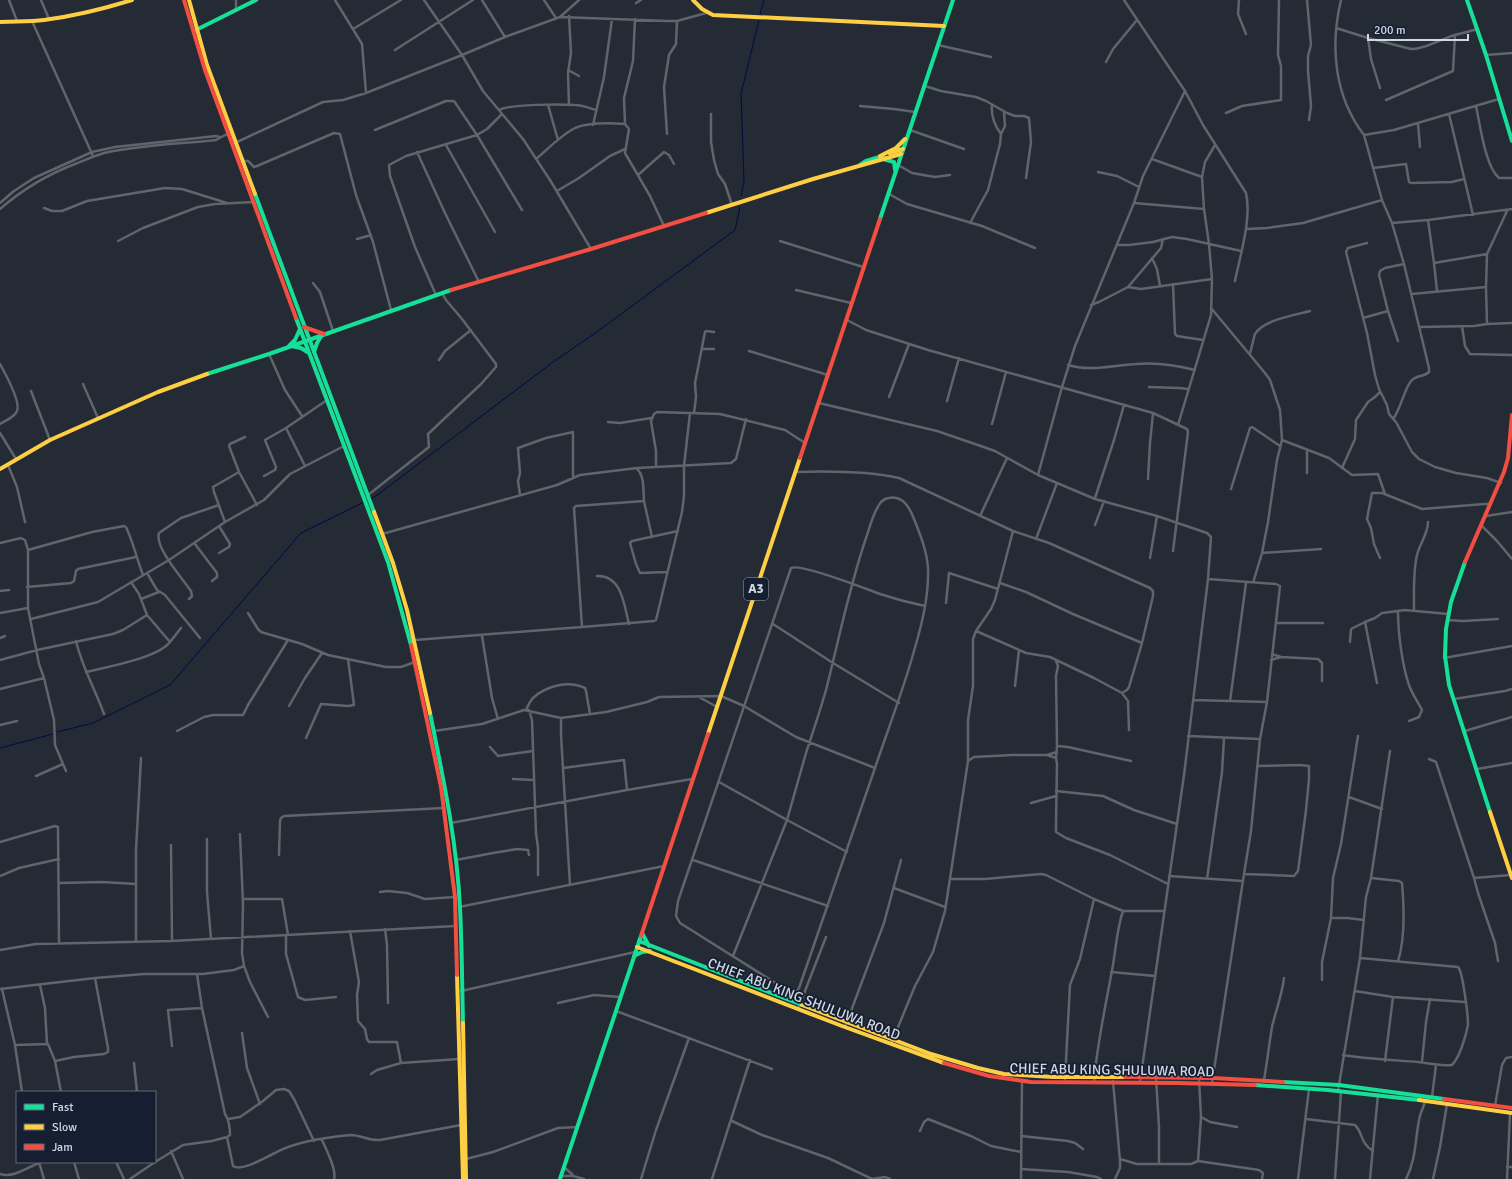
<svg xmlns="http://www.w3.org/2000/svg" width="1512" height="1179" font-family="Signika,sans-serif">
  <style>
    .lines { fill: none; stroke-linecap: round; stroke-linejoin: round }
    .stream { stroke: #030747; stroke-width: 1 }
    .street { stroke: #60646b; stroke-width: 2.5 }
    .fast { stroke: #16e098; stroke-width: 4 }
    .slow { stroke: #ffcf43; stroke-width: 4 }
    .jam { stroke: #f24e42; stroke-width: 4 }
    .labels { text-anchor: middle; dominant-baseline: central; stroke-width: 3.5; stroke-linejoin: round; paint-order: stroke }
    .shield { fill: #161f31; stroke: #99a0ae; stroke-width: 1 }
    .shield-label { font-size: 13px; font-weight: bold; fill: #d1d8e4 }
    .street-label { font-size: 14px; fill: #d1d8e4; stroke: #161f31 }
  </style>
  <rect width="100%" height="100%" fill="#252b35"/>
  <g class="lines">
    <path class="stream" d="M760,14l4,-14
      M741,196l3,-14 -3,-88 18,-74
      M370,499l6,-3 177,-134 41,-28 141,-104 5,-23
      M57,732l36,-9 77,-38 131,-152 63,-31
      M0,748l53,-14"/>
    <path class="street" d="M9,0l8,21
      M41,0l8,19
      M236,0v11
      M335,0l27,44 4,49
      M424,0l38,55 21,36 40,48 27,41 41,69
      M482,0l23,37
      M544,0l12,18
      M1124,0l61,91 18,34 43,68c6,25 -6,63 -11,88
      M1239,0l-1,14 8,20
      M1307,0l4,45 -3,11v15l3,35 -2,14
      M1341,0c-11,46 -7,96 23,135l30,-5 105,-31
      M636,3l5,-3
      M569,16l2,37 -3,20 1,32
      M560,17l19,-17
      M635,19l-2,42 -9,37 1,26 4,5 -4,24 25,43 14,30
      M32,21l61,135
      M1336,28l32,10 3,21 9,29
      M353,29l48,-29
      M1368,38l43,11c13,0 21,-6 33,-10 10,-5 22,-6 33,-10
      M938,45l53,12
      M395,50l78,-50
      M1486,55l26,-2
      M1106,62l7,-13 24,-29
      M568,70l11,6
      M925,86l16,5 35,6 10,4 21,12 8,3h9l5,2 2,24 -5,36
      M1386,100l67,-29 2,-36
      M548,105l10,35
      M992,105c-1,10 3,21 9,29
      M860,106l34,3 21,3
      M1476,106c4,18 9,60 23,72h13
      M499,110c11,-6 62,-6 76,-5 7,0 14,3 21,5
      M1226,113l16,-7 39,-6v-34l-3,-11 1,-55
      M711,114v28l3,18 4,14 7,10 7,21
      M1449,114l24,101
      M1418,123l2,24
      M593,125l11,-48 8,-58
      M375,130l71,-29h8l23,34 45,75
      M910,130l54,19
      M667,134l-3,-47 5,-32 7,-11 1,-23
      M1364,135l18,65 10,23 12,41 25,104v4c-5,5 -12,3 -17,8 -7,6 -11,29 -19,39
      M237,142l86,-40 20,-2 23,-7 96,-38 43,-18 55,-20 108,4h9l29,-8
      M446,145l49,87
      M417,152l28,61 34,69
      M536,159c12,-10 25,-24 39,-31 14,-6 35,-5 50,-4
      M1152,159l50,18
      M244,161h4l6,6 3,-1 77,-33 6,1 16,61 17,47 18,68
      M898,165l14,8 23,4 15,-2
      M1373,168l33,-4 3,18 2,1 41,-1 12,-3
      M1098,172l19,4 22,11
      M638,175l26,-23 5,3 5,9
      M557,191l22,-13 31,-22 15,-7
      M889,194l18,10 75,22 53,22
      M0,203l14,-12 20,-13 58,-26 23,-5 101,-11 4,1
      M1134,203l70,6
      M44,208l8,3h10l25,-10 78,-13 17,1 45,14
      M0,209c23,-20 46,-34 75,-45 10,-4 19,-8 29,-11 36,-8 75,-9 112,-13l13,-7
      M1428,220l6,43 53,-9
      M970,223l18,-33 12,-46 1,-10 4,-8 -1,-14
      M1392,223l36,-3 84,-11
      M1246,229l21,-1 36,-5 79,-23
      M357,239l14,-4
      M118,241l25,-13 55,-21 17,-3 39,-2
      M780,241l83,26
      M1367,243l-19,5 -2,4 21,81 8,42 4,14 8,16 2,9 7,8 16,30 7,7 16,8 21,6 31,5 14,5
      M1117,245h12l24,-3 19,-5 15,2 54,12
      M1152,258l5,11 3,17
      M1434,263l3,28
      M313,283l7,9 13,39
      M1173,284l2,50 2,2 26,4
      M1128,287l13,2 71,-10
      M796,290l55,13
      M1412,294l74,-7
      M436,295l-21,-48 -25,-71 -1,-11 17,-9 71,-21 10,-6 15,-15
      M1091,305l8,-3 29,-15 33,-39 2,-9
      M1211,308l54,65 5,7 10,30 2,30 -5,20 -9,62 -6,31 -9,30
      M1388,311l10,30
      M1363,318l25,-7 -9,-36 1,-4 5,-3 19,-4
      M847,320l19,10 62,20 225,63 34,16 1,3 -15,119
      M1487,324l25,-1
      M1462,326l3,20 5,8 42,1
      M1420,327l54,-1 13,-2 -1,-37 1,-33 20,-43
      M702,349h12
      M749,351l79,24
      M1250,353c2,-6 3,-13 5,-19 8,-14 40,-19 55,-23
      M269,354l16,36 17,26
      M439,360l6,-9 26,-21
      M0,364c5,9 21,38 17,47 -2,6 -12,10 -17,13
      M1068,365c22,7 46,0 68,-1 20,-2 40,1 59,6
      M83,384l15,34
      M1149,387l30,1 9,1
      M31,391l19,49
      M889,397l20,-53
      M947,401l12,-43
      M819,403l118,28 35,12 23,8 43,24 57,24 62,17 50,17 4,4 -3,42 -24,196 -44,307
      M694,413l2,-16 -1,-14 10,-51 1,-1 8,1
      M608,422l12,1 31,-5
      M992,424l14,-52
      M1178,425l33,-110 1,-36 -3,-35 -5,-35 -2,-32 3,-15 10,-17
      M286,428l19,38
      M0,433l16,26
      M1282,440l47,18 23,17 26,-1 7,20
      M1307,450v23
      M8,465l9,22 8,35
      M656,467v-16l-5,-30 3,-7 3,-2 63,2 65,16 20,13
      M1342,468l13,-29 1,-19 12,-18 7,-5 5,-5
      M239,472l-10,-26 1,-2 15,-7
      M796,472c32,-1 72,-1 103,6l114,53 36,12 101,45 3,3v5l-11,47 -69,-29 -47,-22 -26,-9
      M1038,475l24,-88 13,-41 59,-143 9,-27 42,-85
      M264,476l11,-6 1,-3 -11,-27 21,-12 41,-28
      M1148,479l2,-36 3,-30
      M1231,489l19,-61 2,-1 28,19
      M368,495l61,-48 -1,-13 53,-50 15,-17v-3l-3,-4 -31,-41 -16,-19 -4,-7
      M520,495l-2,-14 2,-8 -2,-25 28,-10 27,-6v46
      M1095,498l19,-58 10,-35
      M644,501l8,36
      M980,516l27,-58
      M1486,516l26,-4
      M225,522l-11,-30 -1,-5 26,-15 18,33
      M1095,525l9,-24
      M1482,526l15,15 15,18
      M382,534l175,-49 23,-10 57,-7 94,-5 5,-4 10,-40
      M1036,539l21,-56
      M0,543l21,-5 4,2 3,10v58l11,56 5,14 10,42 1,25 11,26
      M195,544l22,29v4l-5,4
      M28,550l64,-18 32,-6 2,1c7,15 11,32 17,48
      M219,553l10,-6 1,-3 -11,-18
      M1262,553l59,-4
      M1150,558l7,-42
      M1380,558l-6,-14 -3,-16 -4,-9 5,-26h10l40,16 62,-5h7
      M667,572l-27,1 -4,-9 -6,-21 2,-2 46,-10
      M147,573l10,17 8,5 35,43
      M597,576c25,-1 27,29 32,48
      M1208,579l68,5 4,2 -13,116 -7,37 -9,92 -7,43 50,2 4,-5 8,-61 3,-31v-13l-9,-1 -43,1
      M27,587l44,-4 3,-2 2,-10 2,-2 58,-12
      M0,591l9,-1
      M141,599l18,-7
      M189,599l3,-3 -1,-5c-8,-12 -37,-44 -32,-58l22,-15 38,-13
      M946,603l3,-30 49,16
      M1414,610c0,-18 -1,-38 3,-55 3,-12 11,-21 11,-33
      M1398,611c0,21 4,54 11,74 3,9 9,17 13,25l-3,7 -10,4
      M0,613l28,-5
      M248,613l10,16 3,3 41,12 26,11 58,12h15l14,-5
      M31,619l67,-17 71,-42 56,-38 39,-22 26,-26 54,-28
      M1447,620l16,1 35,-2
      M1276,623h47
      M773,624l60,39 66,40
      M582,627l72,-6 2,-1 26,-108 2,-16v-30l6,-53
      M976,631l50,22 24,4 44,21 28,15 6,8 1,29
      M482,636l10,62 6,21
      M0,638l5,-2
      M415,640l167,-13 -8,-119 2,-2 68,-5c-1,-9 1,-25 -7,-32
      M76,641c6,26 19,48 28,73
      M170,642l11,-14
      M1350,642l1,-13 14,-7
      M1272,654l9,3
      M1444,658l68,-12
      M0,660l37,-10 76,-16 10,-4 24,-15
      M1271,660l10,-3 37,2 4,4v18
      M1056,661l2,5 -2,10 1,70
      M86,672c20,-5 72,-14 84,-30l-23,-27 -8,-21 -8,-12
      M1377,683l-12,-61 10,-4 7,-5 23,-3 43,4
      M1015,686l4,-36
      M0,689l44,-11
      M1122,693l5,-3 2,-3 13,-44
      M699,697l18,10
      M1454,699l51,-8 7,-2
      M1193,700l74,2
      M1230,701l16,-118
      M289,706l16,-28 17,-25
      M526,710c2,-4 4,-9 7,-12 13,-12 35,-18 52,-10l1,3 4,23
      M529,710l3,10 4,113 2,15v27
      M561,718l45,-6 41,-10 12,-5 62,-1 23,10 52,31 79,31c13,-39 28,-77 39,-117 8,-27 15,-55 14,-83 -1,-17 -8,-34 -14,-49 -4,-11 -11,-24 -25,-21 -3,0 -6,2 -8,4 -8,10 -11,25 -15,36 -17,50 -27,101 -40,152 -6,21 -13,42 -20,63l-19,67 -68,-38
      M0,725l17,-4
      M177,731l27,-14 9,-2h30l5,-10 40,-65
      M434,731l48,-7 42,-14 37,8v17l9,150
      M1465,731l47,-14
      M1188,736l72,3
      M306,738l15,-34 27,2 6,-1 -6,-46
      M490,747l8,9 35,-5
      M1047,755l10,-3
      M1429,759l7,3 38,116 37,-3
      M968,761l6,-4 38,-2h35l9,3
      M1131,761l-63,-14 -11,-1 -1,12 1,6 -1,59v9l10,6 44,17 58,29
      M563,768l61,-8 3,30
      M875,768l-67,194 -9,26 -3,4 -5,-1 -17,-9 -94,-59 -4,-7 2,-15 113,-333c10,-5 75,21 89,26 15,5 30,9 45,12
      M1477,769l35,-6
      M36,776l27,-12
      M513,779l21,1
      M1056,791l47,5 31,14 43,14
      M1349,797l33,12
      M1031,803l25,-7
      M451,823l176,-33 65,-11
      M207,839v53l4,47
      M0,842l55,-16 3,1 1,116
      M171,845l1,96
      M279,855l1,-34 1,-3 3,-2 160,-8
      M456,860l37,-7 24,-4 11,1 1,5
      M693,860l135,46
      M0,876l19,-8 40,-9
      M1169,876l73,5
      M1371,878l28,3 3,2c2,23 3,57 -4,78
      M1474,878l4,15 17,50 3,18
      M950,879h35l56,-5 5,1 48,24 29,12h41
      M1207,879l15,-107 2,-34
      M59,883l43,-1 34,2
      M894,888l51,19
      M380,892l8,-1 19,2 18,6 30,-2
      M243,899h39l6,36
      M459,907l205,-41
      M1331,918h16l17,2
      M385,929l2,16 1,58
      M350,931l9,51 -2,13 1,26 7,8 2,10 2,3h28l4,21
      M286,935v19l12,43 7,3 31,-3
      M136,941v-91l5,-92
      M0,950l36,-6 136,-3 283,-15
      M733,956l54,-136 60,32
      M244,966l6,16 18,35
      M1111,972l44,4
      M197,974l5,34 23,106c4,6 5,13 5,21l-3,2 6,29c9,6 33,-9 42,-13 19,-11 54,-16 76,-18 10,0 18,6 29,5l81,-15
      M1322,980v-18l9,-44 2,-40 8,-34 17,-108
      M40,985l5,23 2,36
      M0,989l95,-11 49,-4h59l31,-4 10,-4 -2,-13 1,-49 -3,-70
      M2,989l13,56 7,47
      M461,991l174,-39
      M1355,991l38,6 72,5
      M558,1003l36,-8 26,2
      M798,1009l28,-72
      M616,1011l156,58
      M845,1027l39,-104 17,-63
      M242,1033l5,35 13,36
      M891,1044l24,-58 18,-34 12,-41 23,-150v-41l5,-34v-47l3,-8 15,-22 4,-9 18,-69
      M15,1045l33,-1 7,17 19,-4 30,-3 4,-2v-4l-13,-70
      M172,1046l-4,-36 34,-2
      M1343,1055c25,4 50,5 75,7 11,1 22,4 34,3 8,-8 14,-30 16,-40 0,-9 -5,-53 -10,-58l-98,-9
      M55,1061l6,31
      M1385,1061l8,-64
      M1422,1062l4,-40 4,-23
      M134,1063l3,29
      M371,1074l6,-4 24,-7 58,-4
      M1156,1078l3,49v37
      M1065,1079l5,-94 10,-26 14,-60
      M1264,1080c3,-17 5,-35 8,-53 4,-17 10,-32 12,-49
      M1113,1081l7,80v7l-5,11
      M1094,1082c3,-39 12,-78 19,-117 3,-18 4,-37 10,-54
      M1212,1083l32,-209
      M1338,1091l22,-133 6,-61 5,-19 19,-127
      M1432,1097l4,-32
      M1495,1106l7,-41 4,-7 6,-1
      M1201,1117l9,5 27,5
      M228,1119l12,-2 23,-16 13,-11 8,-1 5,2 5,8 20,42
      M1306,1119l49,6c8,8 5,18 18,26
      M732,1121l30,14 66,23 44,21 13,-2 5,2
      M920,1131l4,-9 4,-3 43,17 20,10 30,6
      M1021,1136l47,5 7,2 8,6
      M322,1140c4,9 15,30 12,39
      M171,1151l12,28
      M466,1159l27,-7 65,-24 20,-1
      M1120,1159l17,5h54l7,-3 3,-44 -2,-38
      M1198,1161l61,9 4,3 -1,6
      M39,1162l5,17
      M74,1162l5,17
      M116,1162l8,17
      M155,1162l28,-17 29,-4 15,-4
      M1507,1167h5
      M565,1168l8,7
      M1021,1169l47,3 29,5 4,2
      M0,1174c14,4 26,-6 39,-11
      M562,1176h11l11,3
      M130,1179l25,-17
      M641,1179l15,-49 33,-92
      M712,1179l38,-119
      M1021,1179l1,-98
      M1298,1179l11,-90
      M1335,1179l6,-87
      M1370,1179l8,-85
      M1406,1179c10,-19 9,-38 13,-59 1,-6 4,-12 6,-18
      M1433,1179l7,-32 7,-43
      M1507,1179l3,-66"/>
    <path class="fast" d="M1467,0l19,55 26,86
      M196,30l60,-30
      M883,159l11,3 1,8
      M860,165l6,-4 17,-5
      M255,194l119,318
      M880,219l73,-219
      M296,318l92,244 23,83
      M289,346l6,-6 5,-11
      M291,346l10,2 8,5
      M314,352l3,-9 5,-8
      M207,374l62,-20 182,-64
      M1465,562l-14,40 -5,27 -1,27 4,29 41,127
      M430,713c13,64 27,129 30,195 2,38 2,77 3,115
      M642,933l7,13
      M639,941l163,64
      M634,956l8,-4 8,-1
      M1283,1082l56,3 105,14
      M1255,1085l73,5 91,10
      M560,1179l81,-243"/>
    <path class="slow" d="M189,0l18,65 48,129
      M693,0l9,9 11,6 231,11
      M0,22c15,-1 29,0 44,-2 30,-4 59,-11 88,-20
      M889,153l14,-4
      M880,156l16,-8 9,-9
      M706,213l107,-34 88,-25
      M0,469l50,-29 108,-48 49,-18
      M374,512l19,51 14,47 23,103
      M708,734l92,-276
      M1490,812l22,66
      M637,947l205,79 102,37
      M457,975l6,204
      M802,1005l129,49 47,14 26,6 49,3h72
      M463,1023l3,156
      M1419,1100l93,13"/>
    <path class="jam" d="M184,0l21,70 91,248
      M451,290l140,-41 115,-36
      M304,327l20,7
      M800,458l80,-239
      M1465,562l39,-90 4,-14 4,-43
      M411,645l30,142 14,110 2,78
      M641,936l67,-202
      M944,1063l45,13 42,6 147,1 77,2
      M1125,1077l88,1 70,4
      M1444,1099l68,9"/>
  </g>
  <g class="labels">
    <rect class="shield" x="744" y="578" width="24" height="22" rx="3"/>
    <g class="shield-label">
      <text x="756" y="589">A3</text>
    </g>
    <g class="street-label">
      <text transform="translate(804 999) rotate(21)">CHIEF ABU KING SHULUWA ROAD</text>
      <text transform="translate(1112 1070) rotate(1)">CHIEF ABU KING SHULUWA ROAD</text>
    </g>
  </g>
  <rect x="16" y="1091" width="140" height="72" fill="#161f31" stroke="#616979"/>
  <rect x="24" y="1104" width="20" height="6" fill="#16e098" stroke="#616979"/>
  <text x="52" y="1111" font-size="12" fill="#d1d8e4">Fast</text>
  <rect x="24" y="1124" width="20" height="6" fill="#ffcf43" stroke="#616979"/>
  <text x="52" y="1131" font-size="12" fill="#d1d8e4">Slow</text>
  <rect x="24" y="1144" width="20" height="6" fill="#f24e42" stroke="#616979"/>
  <text x="52" y="1151" font-size="12" fill="#d1d8e4">Jam</text>
  <path d="M1368 34v6h100v-6" fill="none" stroke="#d1d8e4" stroke-width="2"/>
  <text x="1374" y="34" font-size="12" fill="#d1d8e4" stroke="#161f31" stroke-width="3" paint-order="stroke">200 m</text>
</svg>
